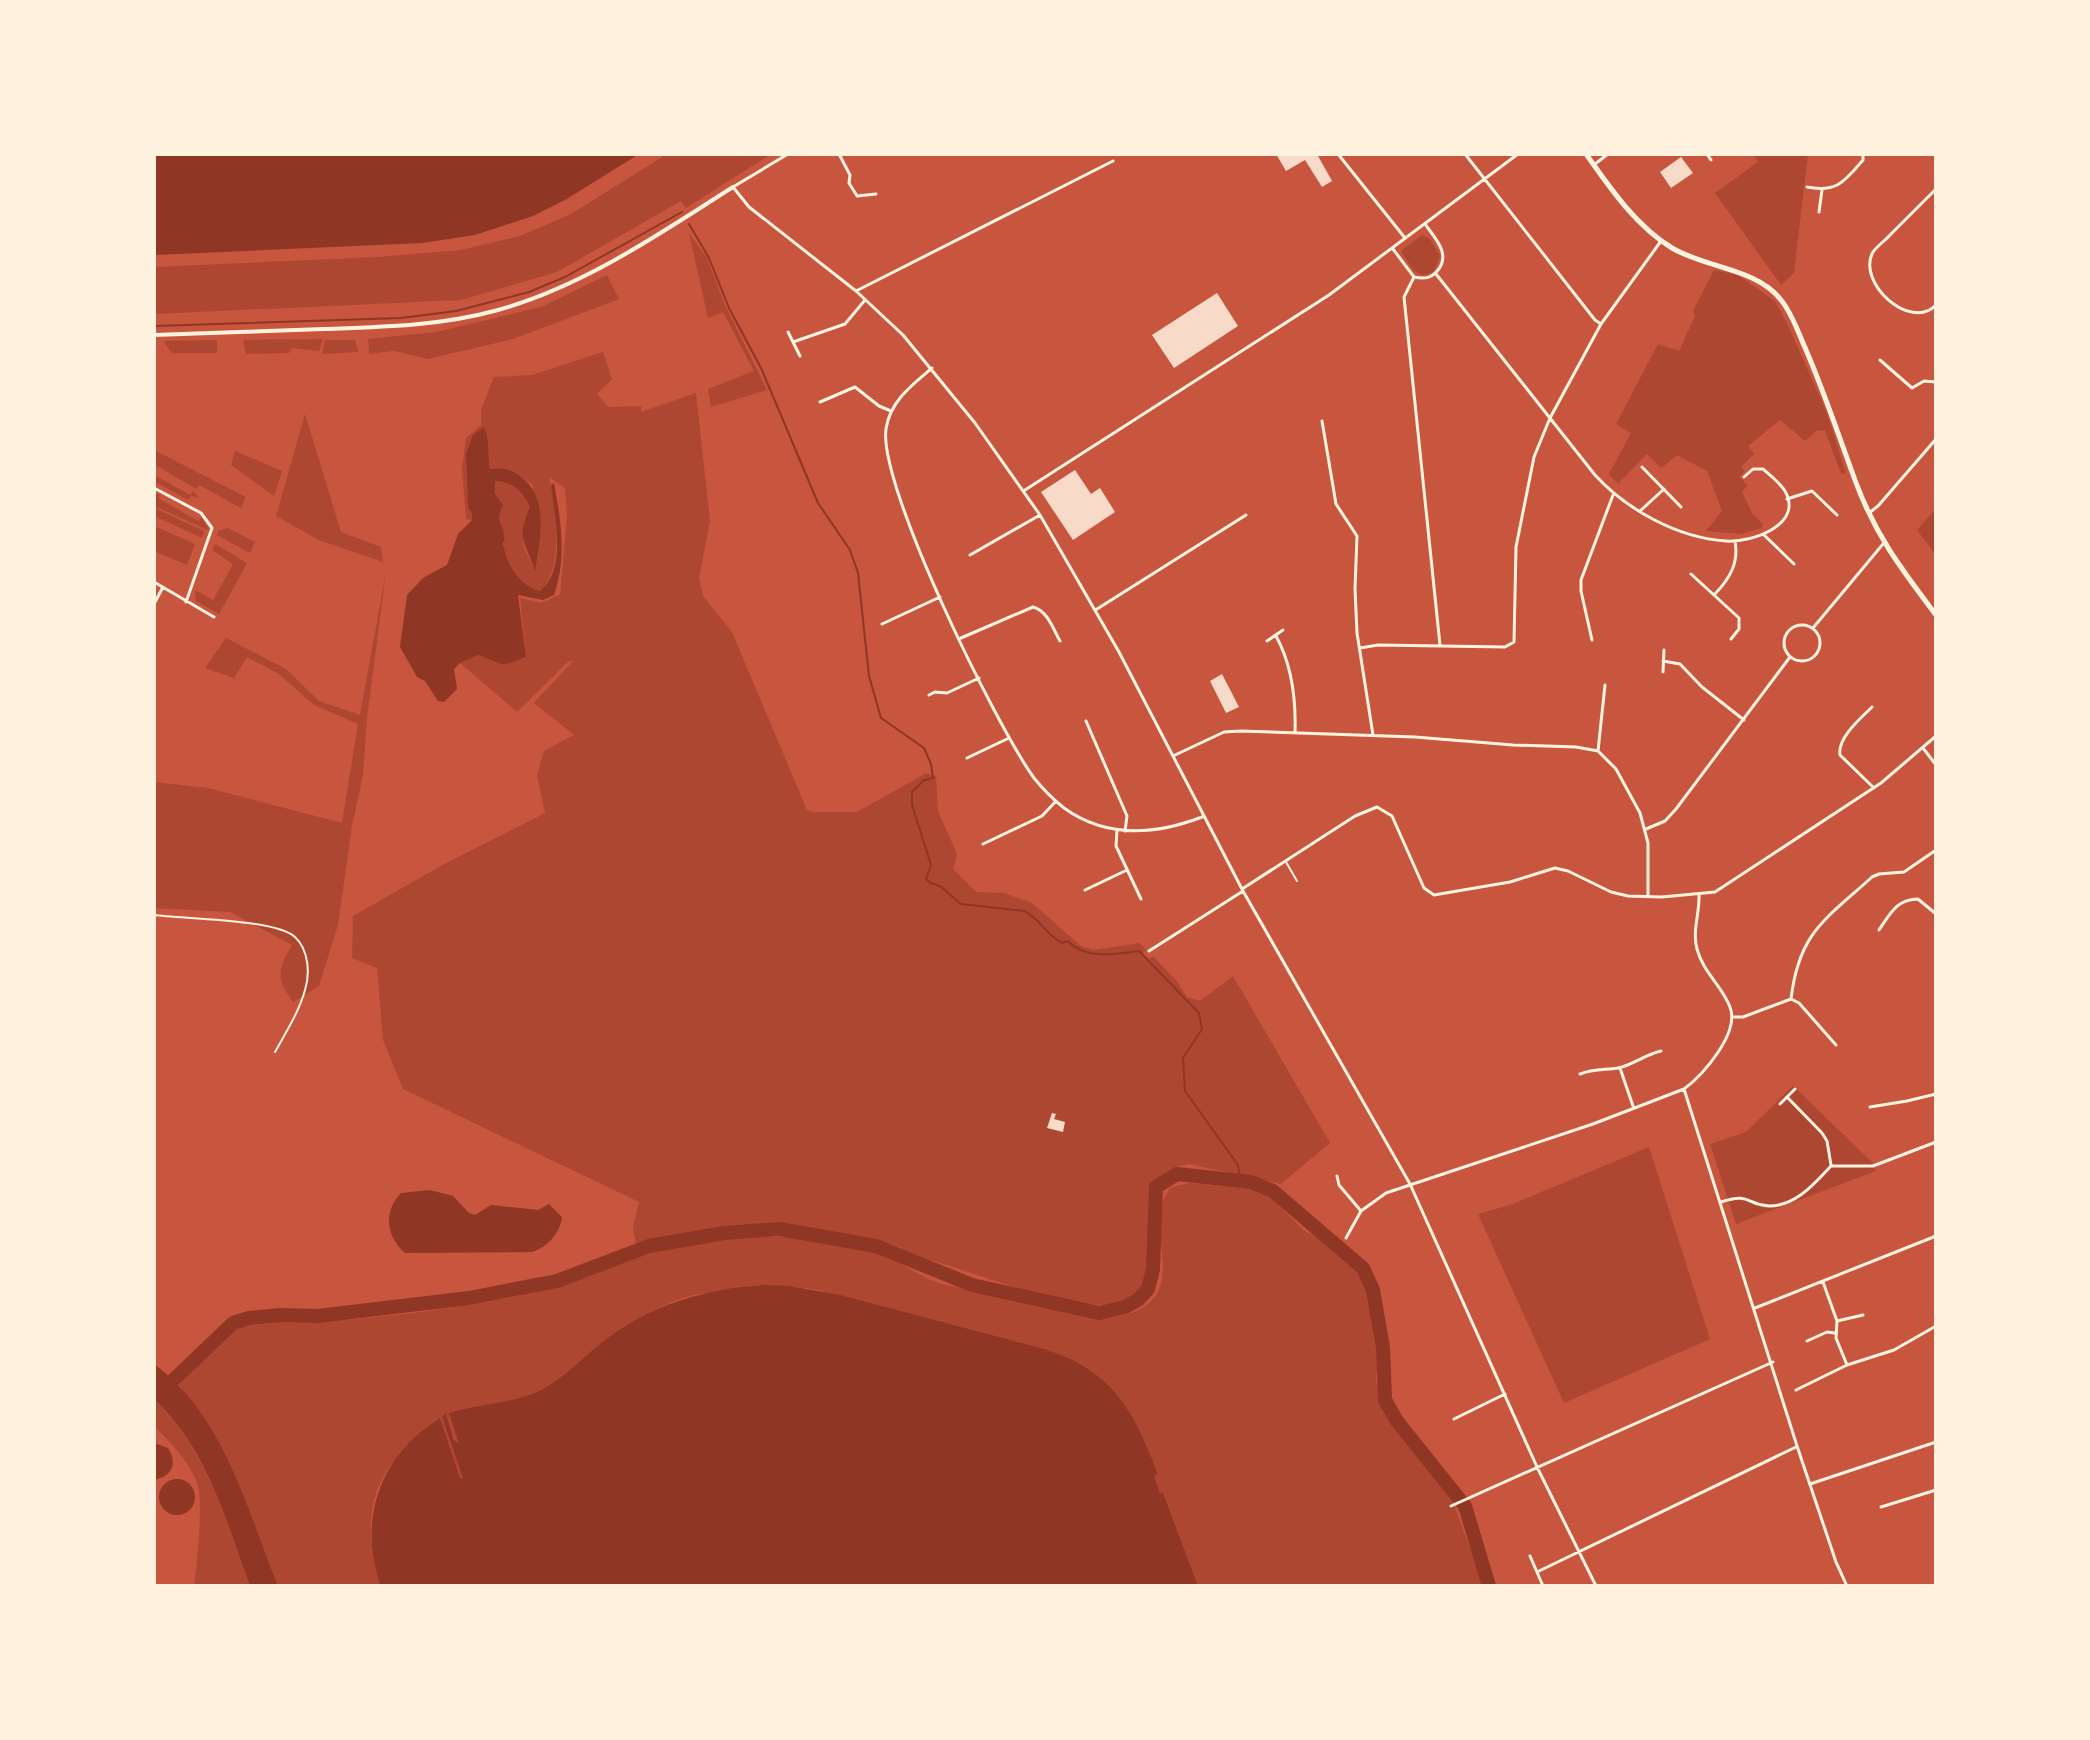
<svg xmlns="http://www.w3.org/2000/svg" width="2090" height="1740" font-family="Jost,sans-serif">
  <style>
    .green { fill: #ae4732 }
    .water { fill: #8f3625 }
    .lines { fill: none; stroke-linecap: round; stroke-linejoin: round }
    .stream { stroke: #8f3625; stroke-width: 2 }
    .river { stroke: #8f3625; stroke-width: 14 }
    .building { fill: #f7dbc8 }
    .service { stroke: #fff3e0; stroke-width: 2 }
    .minor { stroke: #fff3e0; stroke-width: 3 }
    .tertiary { stroke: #fff3e0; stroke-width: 4 }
    .secondary { stroke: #fff3e0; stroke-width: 5 }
  </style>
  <rect width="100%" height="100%" fill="#c8553d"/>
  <path class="green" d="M667,154h104l-85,54 -5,-7 -124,71 -96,28 -307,14v-47l224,-10 83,-7 59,-14 51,-22z
    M1753,154h55l-14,119 -13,12 -66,-92 43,-31z
    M689,233l18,25 18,47 42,85 -56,17 -3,-18 46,-18 -31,-59 -15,6z
    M1422,235l8,4 10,17 -7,16 -10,3 -9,-4 -12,-18v-3z
    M1714,270l24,5 37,26 12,22 39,88 20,62 -5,1 -16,-44 -9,1 -11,10 -25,-21 -32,26 6,8 -13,13 4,4 -6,6 9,8 -6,7 10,21 11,11 -1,4 -22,6 -34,-3 16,-20 -15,-40 -30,-16 -16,13 -14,-14 -29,30 -9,-10 22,-41 -15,-9 42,-80 21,7 16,-35 -2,-5z
    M607,275l12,24 -106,40 -85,20 -34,-8 -25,3 -1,-15 68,-7 105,-25z
    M323,339l-4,12 -27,-3 -3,5 -43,1 -3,-14z
    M217,340v13h-46l-7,-12z
    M325,340h30l3,12 -36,2z
    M603,352l9,27 -15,15 11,13 33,-1v6l55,-19 14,128 -11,57 4,18 29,36 75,178 6,2h44l69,-39 10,3 2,35 19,43 -4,15 23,23 28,1 28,10 49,43 13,4 45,-7 7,6 -3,4 6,6 4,-3 23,24 11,17 13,4 33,-25 97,167 -49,41 -92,-20c-74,12 -18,101 -50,129 -43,39 -176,-31 -229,-37l-9,-8 -10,-4 -2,3c-37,-9 -78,-21 -117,-20 -45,1 -91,10 -136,19l-3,-19 6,-25 -236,-113 -20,-49 -6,-72 -25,-10 1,-42 93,-53 99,-50 -8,-38 7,-24 30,-16 -40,-32 39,-42h-4l-52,51 -57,-49 18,-8c25,9 20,14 48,2l-6,-59 20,5 20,-8 7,-79 -2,-28 -16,-11c7,29 16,92 -9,114 -18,-4 -30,-23 -36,-41 -1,-6 1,-13 -1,-19 -6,-15 -8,-33 -8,-50 18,2 28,9 36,26l-7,14 -1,24 11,24 -1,-84c-14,-10 -25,-19 -43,-16 -3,-15 1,-28 -6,-42l-18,27 2,54 4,5v7l-6,-1 -4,-50 4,-31 15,-13v-15l13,-33 38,-2z
    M305,414l36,118 40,15 2,15 -64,-22 -43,-24z
    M156,451l90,46 -5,11 -42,-23 -3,4 -42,-25z
    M235,451l47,20 -8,25 -43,-31z
    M154,475l36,20 3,-4 6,7 -8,-2 -3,4 -34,-19z
    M154,494h6l-2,4 40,23 4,-4 6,13 -52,-23z
    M154,508l50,23 -2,7 -48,-22z
    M1936,508v47l-19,-25z
    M154,526l41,18 -8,21 -33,-14z
    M228,528l27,14 -5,11 -33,-18 1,-4z
    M215,544l32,19 -28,51 -23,-13 -1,-11 18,10 20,-36 -21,-14z
    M386,572l-19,146 -4,57 -11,51 -14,99 -19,61 -26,16c-17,-24 -16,-31 -1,-57l-62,-33 -76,-4v-126l54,6 134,35 16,-99 -44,-19 -35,-31 -32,-17 -13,21 -29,-10 21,-30 60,31 33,32 41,14z
    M1793,1086l78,75 5,10 -140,53 -26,-80 36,-12z
    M1649,1147l61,192 -146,64 -86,-189 32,-9z
    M1189,1183l65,6 13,4 36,37 22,11 31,29 10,17 6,21 6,35 -2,38 9,31 66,85 33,89h-286l-34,-93h-4l-6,-17 4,-2c-25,-65 -47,-105 -117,-126l-228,-59c-23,-3 -43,-2 -66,0 -16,2 -33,2 -49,5 -34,7 -69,30 -97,50 -20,14 -35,33 -58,45 -28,15 -63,14 -94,24l11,31 -3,1 -11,-30 -3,2 21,60 -4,1 -20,-60c-14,7 -23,17 -33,29 -6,8 -15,15 -20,24 -23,33 -18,80 -6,115h-103l-44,-113 -21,-40 -34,-48c13,-17 46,-54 67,-60 23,-7 47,-1 72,-3 62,-4 124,-12 185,-23 54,-11 103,-35 156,-50 47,-12 108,-14 156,-11 27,2 57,10 81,23 14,7 27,17 43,22 17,5 36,7 53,11 40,8 103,33 142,18 47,-19 21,-66 26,-102 2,-8 6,-15 10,-22z
    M154,1399c52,49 72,122 96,187h-56c3,-21 9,-81 4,-100 -7,-23 -27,-43 -44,-60z"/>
  <path class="water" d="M154,154h485l-74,46 -32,16 -58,19 -53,8 -268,12z
    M484,427c7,15 3,26 6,42 12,-2 20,0 30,7 30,22 20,62 15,95 -9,-30 -20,-31 -5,-64 -7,-16 -17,-25 -35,-26v13l8,11c-8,17 -1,16 1,30 2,10 -3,4 0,13 4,19 18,39 36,43 28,-23 14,-75 11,-106l3,-2c7,38 13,75 0,112l-11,5 -25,-5 8,62c-28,12 -22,7 -48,-2l-18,8 -6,6 3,20 -13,13 -6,-1 -13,-20 -8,-4 -17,-30 7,-52 16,-17 24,-13 11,-31 14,-14v-7l-4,-5 -2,-54 7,-19z
    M430,1190l23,6 16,17 6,2 16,-10 47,5 11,-6 13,13c-2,16 -14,30 -30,35l-127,1c-19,-17 -22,-41 -4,-60z
    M764,1285l25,1 51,9 201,53c71,21 92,61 117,126l-4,2 6,17 3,-1 35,94h-817c-24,-66 -1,-131 59,-168l20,60h3l-21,-62 4,-2 8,26 5,4 -10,-31c31,-10 65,-9 94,-24 22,-12 38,-30 57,-45 49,-39 103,-55 164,-59z
    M154,1364c70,51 93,146 124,222h-28c-24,-65 -43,-138 -96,-187z
    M154,1443l14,5c10,15 4,29 -14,32z
    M159 1497a18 18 0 1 1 36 0a18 18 0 1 1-36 0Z"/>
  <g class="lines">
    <path class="stream" d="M689,224l20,34 20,50 32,60 57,135 32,47 8,23 11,103 12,42 43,30 7,16 2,14 -9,2 -12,12v13l19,60 -5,14 4,4 10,3 21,18 63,7c16,7 22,24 38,32l6,-2c17,19 48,13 71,10l60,62 3,16 -19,29 2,33 53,74 2,15
      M154,326l247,-8 55,-7 73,-19 36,-15 117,-65"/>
    <path class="river" d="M154,1380l11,8 68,-65 16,-5 31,-3 38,1 151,-18 88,-17 92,-35 75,-13 55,-4 97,17 96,39 127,28 26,-6 13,-7 10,-11 5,-20 3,-82 21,-13 74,8 22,9 90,77 10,22 4,23 6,34 2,53 12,21 68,85 24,80"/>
  </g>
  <path class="building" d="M1276,154h41l15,27 -10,6 -17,-27 -19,11z
    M1681,157l12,16 -22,15 -11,-16z
    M1217,293l21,33 -64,42 -22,-33z
    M1075,470l16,24 9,-6 15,24 -42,28 -32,-48z
    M1222,674l17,33 -13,6 -16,-32z
    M1052,1113l4,1 -2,5 11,3 -2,10 -16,-4z"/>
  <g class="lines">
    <path class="service" d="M1286,862l11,19
      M154,915c30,4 121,4 141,22 14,13 15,37 10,53 -6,22 -19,42 -30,62"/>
    <path class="minor" d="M788,154l-55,33 16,20 107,84 47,44 72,88 65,92 79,137 124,239 167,293 127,283 59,119
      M839,154l11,21 -1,8 8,13 19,-2
      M947,154h1
      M1338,154l67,84
      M1465,154l130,166 6,4
      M1707,154l4,6
      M1595,164l13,-10
      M1807,187c30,6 38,-6 56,-27v-6
      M1936,189c-15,15 -30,30 -45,45 -5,6 -14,12 -18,18 -17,30 37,80 63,53
      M1819,212l3,-22
      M1393,249l21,28c10,2 17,2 24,-7 13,-16 -3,-32 -13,-46
      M1436,274l159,201c32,35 83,63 131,66 25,2 78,-16 59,-50 -5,-8 -14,-15 -22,-22h-10l-9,8
      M1414,277l-10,20 36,348
      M856,291l257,-130
      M788,332l12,24
      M793,342l52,-18 20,-24
      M1880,360l32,28 12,-7 12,1
      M932,368c-20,17 -42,33 -46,61 -8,57 111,298 148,349 8,10 20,22 30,30 43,31 91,27 138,9
      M820,402l35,-15 24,19 12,5
      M1322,421l14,83 21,32 -2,53 2,44 16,102
      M1642,467l39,40
      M154,488l47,25 11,15 -26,74
      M1025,490l304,-195 189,-141
      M1787,499l25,-8 25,24
      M1640,511l24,-22
      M1869,513l9,-7 58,-67
      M1763,534l31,30
      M970,555l70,-40
      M1691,574l48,44v11l-8,10
      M154,582l60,35
      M1715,594c15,-16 24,-31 20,-53
      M154,604l9,-17
      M1097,609l149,-94
      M882,624l58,-27
      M1784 643a18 18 0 1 1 36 0a18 18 0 1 1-36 0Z
      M1813,628l70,-84
      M1276,636c16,29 20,64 19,96
      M961,638l72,-31c15,4 20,22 27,34
      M1592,640l-11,-49v-11l32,-85
      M1267,641l16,-11
      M1360,648l18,-3 127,2 9,-5 2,-95 18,-90 16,-39 51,-94 60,-83
      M1663,661l17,3 22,23 42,33
      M1663,672l1,-22
      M929,695l6,-3 12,1 32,-15
      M1872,707c-11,11 -35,31 -32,48l34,33
      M1086,721l41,95 -2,15
      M1923,748l13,17
      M1598,751l7,-66
      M1173,756l51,-24 16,-1 175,6 98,8 63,2 22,4 18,18 24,44 8,30v54
      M967,758l42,-20
      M1646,829l19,-8 11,-12 114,-152
      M1117,830l-1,16 25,53
      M983,844l59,-28 14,-15
      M1242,889l113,-73 22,-9 15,9 32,72 10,7 76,-13 45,-14 13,3 43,21 17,4 34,1 53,-5 166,-109 55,-47
      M1085,890l42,-20
      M1879,930c11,-16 18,-31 39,-31l18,15
      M1149,951l94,-60
      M1791,999c8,-67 34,-79 81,-122l7,-3 25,-2 32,-22
      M1732,1017h11l48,-18 8,4 37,42
      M1620,1068l13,38
      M1580,1074c13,-5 24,-4 38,-6 13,-2 28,-14 43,-17
      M1684,1089l113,357 39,116 11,24
      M1787,1097l35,36 5,8 4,24
      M1780,1104l15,-15
      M1870,1107l37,-6 29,-7
      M1337,1176l2,9 22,26
      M1721,1202c30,-10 25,3 48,4 27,0 46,-23 62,-40h42l63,-24
      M1346,1238l15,-27 25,-18 207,-69 91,-35c19,-14 56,-56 46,-82 -8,-21 -27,-35 -33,-58 -5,-18 3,-37 2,-55
      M1823,1282l14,39 -1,17 11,27
      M1755,1308l181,-72
      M1837,1321l26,-6
      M1807,1341l20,-9 8,1
      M1796,1390l51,-25 47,-15 42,-24
      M1454,1419l51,-25
      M1810,1484l126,-42
      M1451,1506l322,-144
      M1881,1507l55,-17
      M1530,1556l13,30
      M1537,1572l259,-125"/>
    <path class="tertiary" d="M154,335c57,-2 113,-4 170,-6 59,-2 116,-3 174,-19 86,-24 161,-76 235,-123"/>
    <path class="secondary" d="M1586,154c24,34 50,72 86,94 33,20 85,20 109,52 10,12 16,29 22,43 20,45 35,91 52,137 20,55 47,90 81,135"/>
  </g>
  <rect width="2090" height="1740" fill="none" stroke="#fff3e0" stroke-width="312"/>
</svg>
